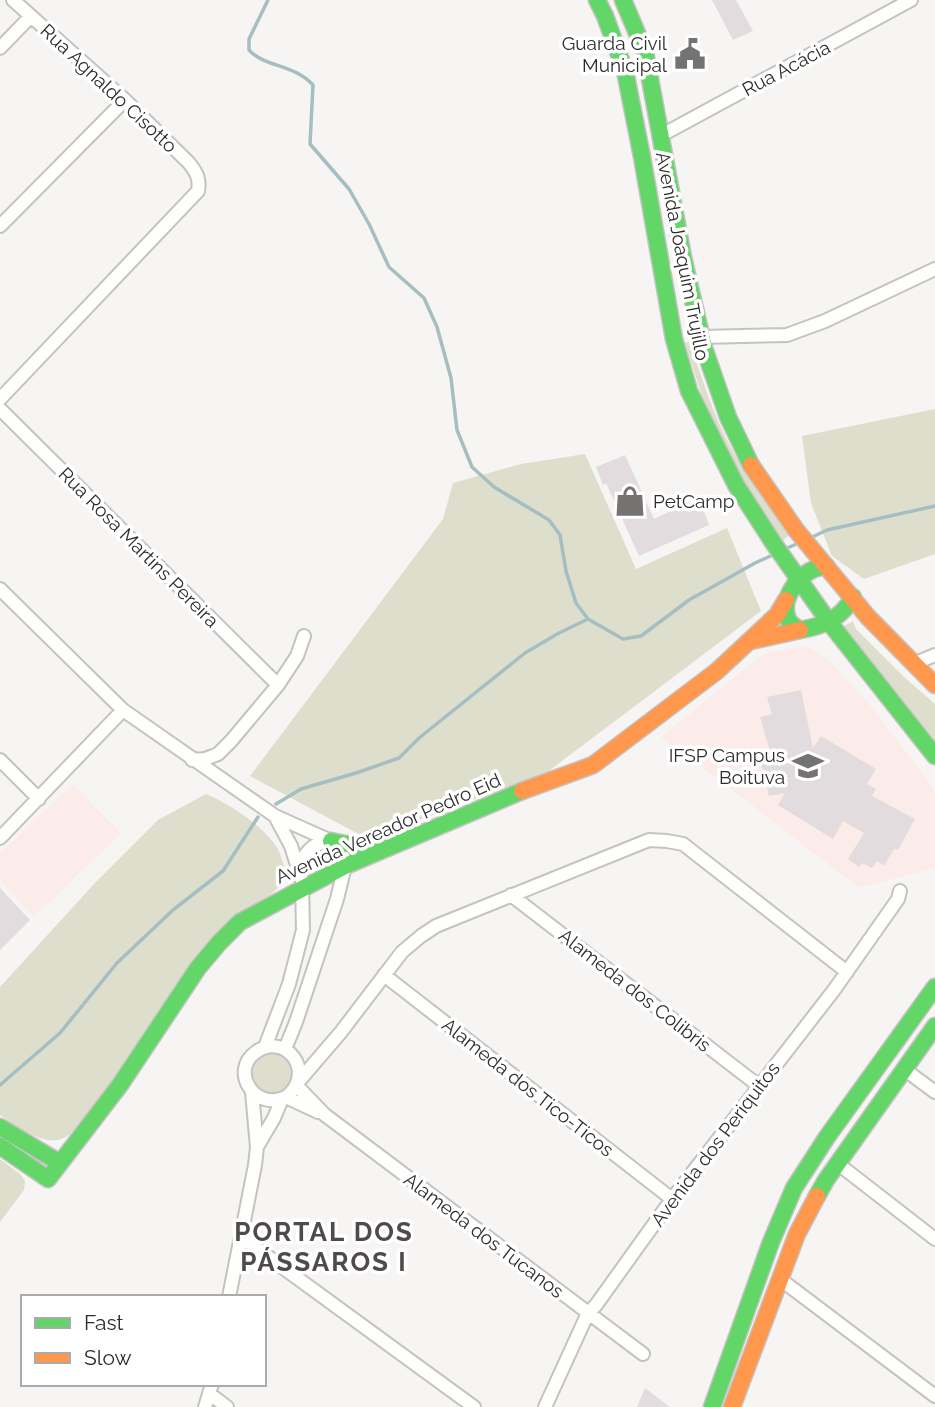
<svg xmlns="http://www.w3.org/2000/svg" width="935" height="1407" font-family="Raleway,sans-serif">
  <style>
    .education { fill: #fbece9 }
    .green { fill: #dedecc }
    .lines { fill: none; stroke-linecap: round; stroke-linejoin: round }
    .stream { stroke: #a5bec2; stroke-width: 3.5 }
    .building { fill: #e3dcde }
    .street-casing { stroke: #c4c3c2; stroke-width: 16 }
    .fast-casing { stroke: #c4c3c2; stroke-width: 19 }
    .slow-casing { stroke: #c4c3c2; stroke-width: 19 }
    .street { stroke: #fefefd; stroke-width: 12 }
    .fast { stroke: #63d668; stroke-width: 16 }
    .slow { stroke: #ff974d; stroke-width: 16 }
    .labels { text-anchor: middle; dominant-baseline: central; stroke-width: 7; stroke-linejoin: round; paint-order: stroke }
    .poi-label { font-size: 19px; fill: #2e2d2c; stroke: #fff; text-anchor: end }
    .street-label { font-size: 19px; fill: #2e2d2c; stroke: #fff }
    .district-label { font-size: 26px; font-weight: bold; letter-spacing: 2px; fill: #4f4b4a; stroke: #fff }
  </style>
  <rect width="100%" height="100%" fill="#f7f5f3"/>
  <path class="education" d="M801,646l12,4 15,10 34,35 48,62 24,33 1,3v75l-76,20 -133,-103 -65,-48 102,-83z
    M73,784l48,49 -87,84 -34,-37v-27z"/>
  <path class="green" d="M690,342c11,34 22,69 39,102 17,32 41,60 59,92l-8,7 -53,-87 -21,-47 -21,-66z
    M935,409v145l-71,25 -32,-23 -21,-53 -9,-67z
    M585,454l51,115 91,-41 34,83 -215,162 -178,66 -118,-63 193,-257 10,-36 68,-19z
    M853,621l3,8 47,47 32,28v40l-93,-117z
    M206,794c22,9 57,32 70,52 5,7 7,18 10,26l-9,17 -21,18 -174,215c-5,5 -10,11 -16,15 -20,12 -49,-11 -66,-22v-128l94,-103 64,-64z
    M272,1053c19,3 22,12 21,30l-15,13 -20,-5c-10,-19 -10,-34 14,-38z
    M0,1159l20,15 5,7 -1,9 -24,32z"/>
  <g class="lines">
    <path class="stream" d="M268,0l-19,39v11c15,17 45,14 64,35l-3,59 39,45 20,35 20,43 35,31 13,29 14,51 6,52 15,37 22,20 55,33 11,15 6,36 10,32 12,16 35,20 18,-3 48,-36 66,-37 20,-9
      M808,539l19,-9 108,-24
      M785,549l16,-7
      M276,804l25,-15 55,-16 43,-15 20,-20 106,-85 34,-20 29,-14
      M0,1085l60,-52 57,-70 56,-53 50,-39 35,-54"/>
  </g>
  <path class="building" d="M712,0h24l17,31 -20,9z
    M625,455l29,64 45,-21 10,27 -70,31 -33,-73 -3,2 -7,-18z
    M801,690l12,58 8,-12 55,33 -9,15 9,5 -4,7 43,23 -17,31 -4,-1 -10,17 -7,-5 -5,7 -10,-5 -3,4 -11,-8 16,-26 -21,-12 -10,18 -55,-34 7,-12 -16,3 -8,-33 12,-2 -13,-44 12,-3 -5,-17z
    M0,888l30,32 -30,30z
    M645,1388l25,19h-33z"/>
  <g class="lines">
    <defs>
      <path id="street" d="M0,48l31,-32
        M660,136l251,-136
        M0,226l125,-126
        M701,337l86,-2 38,-14 110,-52
        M0,399l198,-208c2,-12 -1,-18 -9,-28l-64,-63 -112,-100
        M0,409l278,276
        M0,589l123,121 152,106 56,25 12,15 2,10 -8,33 -41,123 -11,27
        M913,664l22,-9
        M0,760l39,39
        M192,760l13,-1 13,-5 13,-13 47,-56 19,-29 7,-20
        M0,838l123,-128
        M299,865c9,-16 13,-21 32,-24
        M511,895l248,191
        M384,975l288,224
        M265,1047l24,-63 14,-54 -1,-49 -11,-35 -16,-30
        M904,1069l31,23
        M299,1081l42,-49 61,-80 19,-16 15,-10 213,-86 18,1 16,3 164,128
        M297,1086l28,29 318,239
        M286,1097c31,-24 0,-66 -30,-45 -27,19 -1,60 30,45l32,15
        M257,1147l17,-29 8,-19
        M837,1163l98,76
        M241,1237l233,170
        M780,1279l155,117
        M229,1297l26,-132 2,-18 -5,-55
        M210,1394l17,13
        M205,1407l7,-23
        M545,1407l43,-94 8,-8 76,-106 162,-209 64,-91 2,-8"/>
      <path id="fast" d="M597,0l8,16 20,55 17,86 32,182 15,52 47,94 38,59 55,78 106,134
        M623,0l22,52 38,205 21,91 24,69 23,48
        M826,566c-6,1 -11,2 -16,5 -15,8 -30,31 -22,48 2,5 7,8 12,11 23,-4 41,-11 53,-33
        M331,841l49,10
        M0,1127l60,36
        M0,1146l48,33 72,-94 78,-117 21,-25 21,-21 105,-56 177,-75
        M817,1196l9,-16 109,-154
        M712,1407l59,-165 23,-54 33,-51 108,-150"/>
      <path id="slow" d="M751,465l45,65 72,87 67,68
        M751,641l49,-11
        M522,791l71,-26 124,-94 60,-56 9,-15
        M732,1407l65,-173 20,-38"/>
    </defs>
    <use href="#street" class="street-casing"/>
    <use href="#fast" class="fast-casing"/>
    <use href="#slow" class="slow-casing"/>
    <use href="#street" class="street"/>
    <use href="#fast" class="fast"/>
    <use href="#slow" class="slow"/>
  </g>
  <defs>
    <symbol id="civic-bare" viewBox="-9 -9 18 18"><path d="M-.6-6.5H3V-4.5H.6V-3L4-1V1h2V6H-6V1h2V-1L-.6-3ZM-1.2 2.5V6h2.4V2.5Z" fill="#747372" stroke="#fff" stroke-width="2.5" paint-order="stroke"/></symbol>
    <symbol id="shop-bare" viewBox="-9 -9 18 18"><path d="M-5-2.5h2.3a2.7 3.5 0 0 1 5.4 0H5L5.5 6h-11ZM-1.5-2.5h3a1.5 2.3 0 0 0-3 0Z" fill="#747372" stroke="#fff" stroke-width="2.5" paint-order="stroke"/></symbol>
    <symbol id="university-bare" viewBox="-9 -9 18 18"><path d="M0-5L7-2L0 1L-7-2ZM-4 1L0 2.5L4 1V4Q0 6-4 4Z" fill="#747372" stroke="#fff" stroke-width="2.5" paint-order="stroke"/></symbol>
  </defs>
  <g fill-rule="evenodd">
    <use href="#civic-bare" x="668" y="32" width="44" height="44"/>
    <use href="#shop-bare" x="608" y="479" width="44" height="44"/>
    <use href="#university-bare" x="786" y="744" width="44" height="44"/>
  </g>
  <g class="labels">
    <g class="poi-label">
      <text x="667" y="43">Guarda Civil<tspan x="667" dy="22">Municipal</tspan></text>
      <text x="653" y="501" text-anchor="start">PetCamp</text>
      <text x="785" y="755">IFSP Campus<tspan x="785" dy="22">Boituva</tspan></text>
    </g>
    <g class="street-label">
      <text transform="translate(786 68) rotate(-28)">Rua Acácia</text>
      <text transform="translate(109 88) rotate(43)">Rua Agnaldo Cisotto</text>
      <text transform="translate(683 256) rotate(79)">Avenida Joaquim Trujillo</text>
      <text transform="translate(139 547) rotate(45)">Rua Rosa Martins Pereira</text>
      <text transform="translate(388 828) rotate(-24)">Avenida Vereador Pedro Eid</text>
      <text transform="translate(635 990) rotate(38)">Alameda dos Colibris</text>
      <text transform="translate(528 1087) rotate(38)">Alameda dos Tico-Ticos</text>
      <text transform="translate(715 1144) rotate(-53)">Avenida dos Periquitos</text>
      <text transform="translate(484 1235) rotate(37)">Alameda dos Tucanos</text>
    </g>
    <g class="district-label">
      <text x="324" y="1232">PORTAL DOS<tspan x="324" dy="30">PÁSSAROS I</tspan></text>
    </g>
  </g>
  <rect x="21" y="1295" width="245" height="91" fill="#ffffff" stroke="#ababab" stroke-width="2"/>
  <rect x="35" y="1318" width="35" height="10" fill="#63d668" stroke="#ababab" stroke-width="2"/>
  <text x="84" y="1330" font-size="21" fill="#2e2d2c">Fast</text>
  <rect x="35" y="1353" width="35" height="10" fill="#ff974d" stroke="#ababab" stroke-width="2"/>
  <text x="84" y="1365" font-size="21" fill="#2e2d2c">Slow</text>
</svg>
